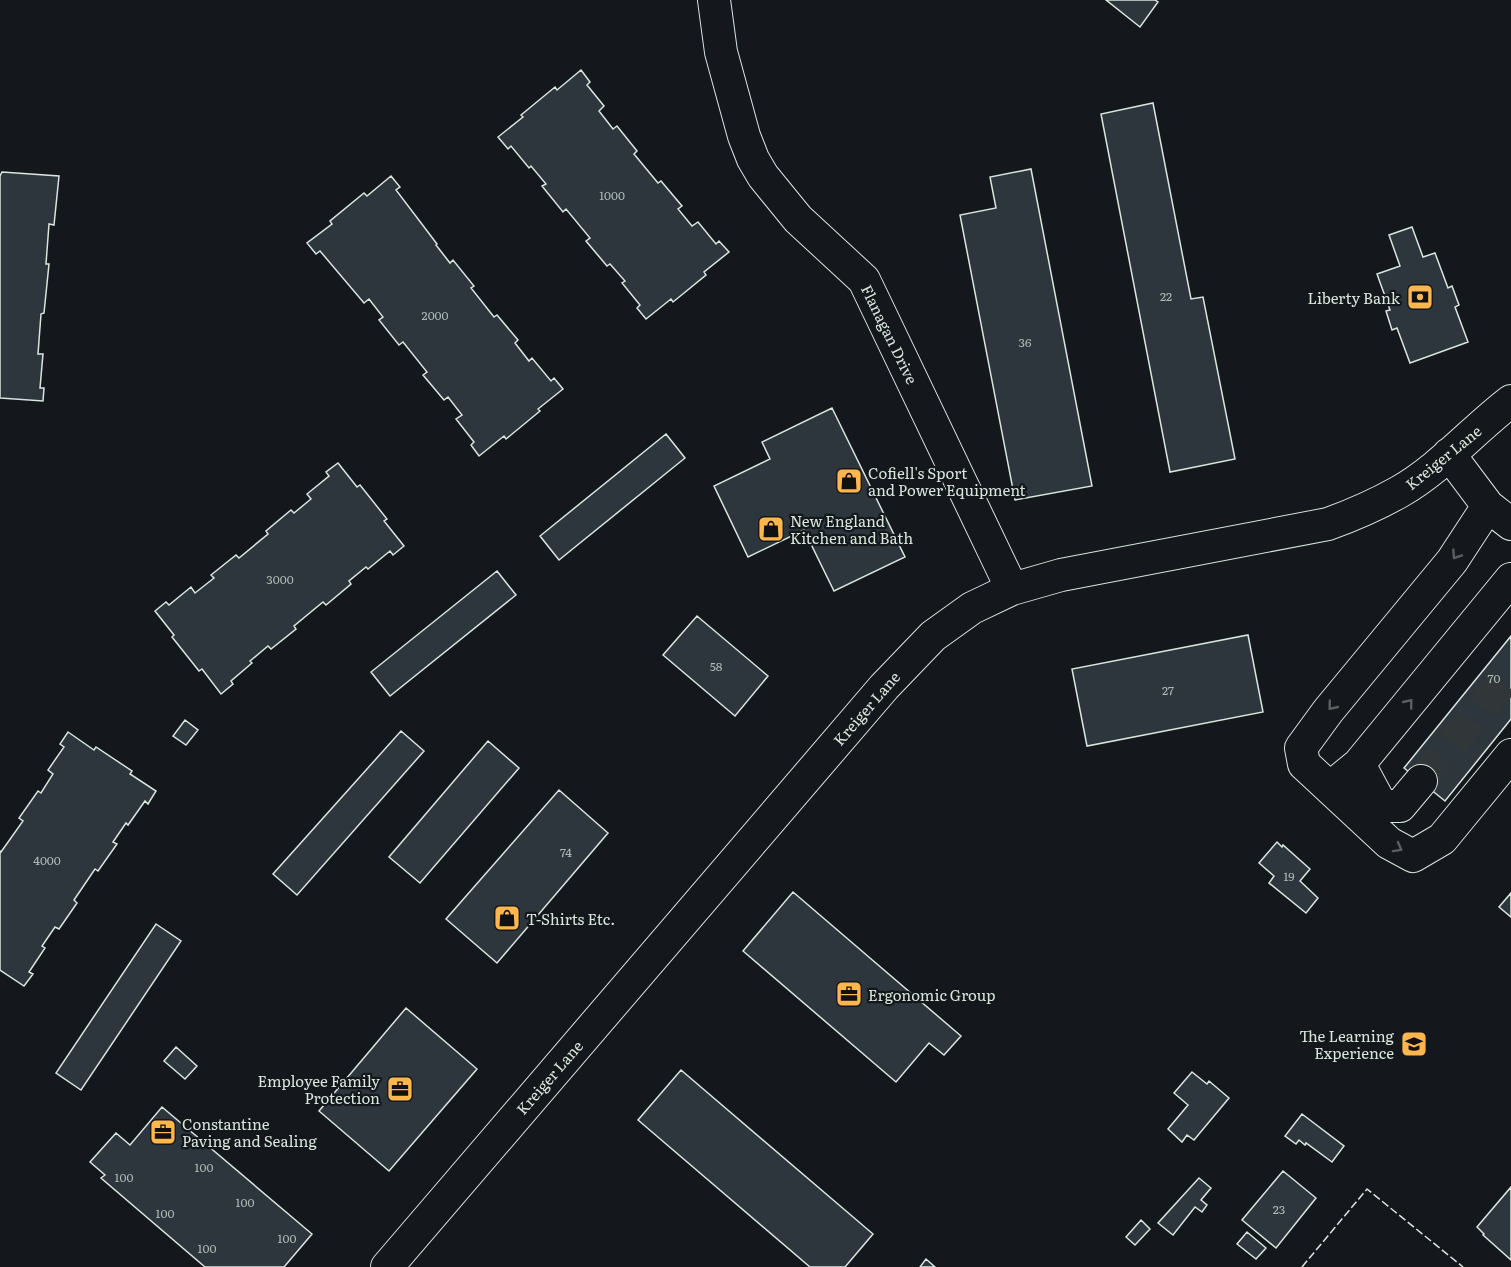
<svg xmlns="http://www.w3.org/2000/svg" width="1511" height="1267" font-family="Literata,serif">
  <style>
    .building { fill: #2c363c; stroke: #d8e6dc; stroke-width: 1.5 }
    .lines { fill: none; stroke-linecap: round; stroke-linejoin: round }
    .minor-tunnel { stroke: #313739; stroke-width: 32; stroke-dasharray: 32 16; stroke-linecap: butt }
    .minor-casing { stroke: #d8e6dc; stroke-width: 34 }
    .minor { stroke: #14181c; stroke-width: 32 }
    .fence { stroke: #d8e6dc; stroke-width: 1.5; stroke-dasharray: 8 3; stroke-linecap: butt }
    .oneway { stroke: #59605f }
    .labels { text-anchor: middle; dominant-baseline: central; stroke-width: 4.5; stroke-linejoin: round; paint-order: stroke }
    .number-label { font-size: 12px; fill: #adbab4 }
    .poi-label { font-size: 15px; fill: #d8e6dc; stroke: #14181c; text-anchor: start }
    .street-label { font-size: 15px; fill: #d8e6dc; stroke: #14181c }
  </style>
  <rect width="100%" height="100%" fill="#14181c"/>
  <path class="building" d="M1106,0h49l3,2 -18,25z
    M581,70l9,12 -3,3 17,21 -5,5 14,18 4,-3 20,25 -3,3 24,29 3,-2 21,25 -4,3 14,17 6,-4 18,22 3,-3 10,11 -25,20 2,3 -33,27 -2,-3 -25,20 -9,-11 3,-3 -18,-22 3,-2 -15,-17 -3,2 -21,-25 4,-3 -24,-29 -3,3 -21,-26 4,-2 -15,-18 -2,2 -18,-22 -3,3 -10,-12 25,-20 -2,-2 34,-28 2,3z
    M1153,103l38,196 12,-2 32,162 -65,13 -69,-358z
    M1031,169l61,317 -77,14 -55,-285 36,-7 -6,-31z
    M2,172l57,4 -5,49 -5,-1 -3,40h3l-5,49 -3,1 -3,40h5l-3,34h4l-1,13 -43,-3v-222z
    M391,176l9,11 -4,3 41,54 -1,1 14,18 3,-3 21,26 -3,2 23,29 3,-2 21,25 -3,3 14,18 3,-3 19,23 3,-3 9,11 -25,20 2,2 -34,28 -2,-3 -25,20 -8,-11 3,-3 -18,-23 6,-4 -14,-18 -4,3 -21,-25 4,-3 -24,-30 -4,3 -20,-25 4,-3 -14,-18 -5,4 -44,-52 -4,3 -9,-11 25,-19 -2,-3 34,-28 3,3z
    M1412,227l11,30 12,-4 13,35 4,-2 7,19 -4,2 13,35 -58,21 -13,-35 -5,2 -6,-19 4,-1 -13,-36 23,-8 -11,-31z
    M832,408l73,149 -71,34 -30,-61 -56,27 -34,-71 56,-27 -8,-17z
    M666,434l19,24 -126,102 -19,-24z
    M338,463l19,24 3,-2 27,34 -3,2 20,25 -11,9 -3,-4 -22,18 -2,-2 -17,14 2,3 -25,21 -3,-3 -29,24 2,3 -25,20 -3,-3 -18,15 2,2 -21,18 2,3 -12,10 -19,-25 -3,2 -27,-34 2,-2 -19,-24 11,-9 3,3 22,-18 4,6 19,-15 -3,-3 25,-20 3,3 29,-24 -2,-3 25,-21 3,3 17,-14 -4,-5 22,-18 -3,-4z
    M497,571l19,24 -126,101 -19,-24z
    M697,616l71,60 -33,40 -72,-61z
    M1248,635l15,77 -176,34 -15,-77z
    M1511,636v83l-66,82 -41,-33z
    M185,720l13,10 -12,15 -13,-9z
    M401,731l23,20 -127,144 -24,-21z
    M68,732l26,18 2,-3 36,24 -2,3 26,17 -8,13 -3,-3 -17,24 -2,-2 -13,19 4,2 -19,27 -3,-2 -21,31 3,3 -18,26 -4,-2 -13,19 3,2 -16,24 4,2 -9,12 -24,-16v-119l1,1 22,-31 -4,-3 19,-27 3,2 12,-19 -5,-4 16,-23 -4,-3z
    M488,741l31,27 -99,115 -31,-26z
    M559,790l49,43 -111,130 -51,-44z
    M1277,842l5,5 1,-2 27,24 -10,12 18,17 -12,15 -37,-30 5,-7 -15,-13z
    M793,892l168,144 -17,19 -15,-12 -33,39 -153,-131z
    M1511,893v24l-12,-10z
    M156,924l25,17 -100,149 -25,-17z
    M406,1008l71,61 -88,102 -70,-60z
    M176,1047l21,19 -12,13 -21,-18z
    M681,1070l192,164 -28,33h-35l-172,-147z
    M1192,1072l15,12 2,-3 20,17 -35,42 -7,-5 -5,7 -14,-13 20,-24 -14,-12z
    M162,1107l150,127 -28,33h-79l-104,-89 4,-3 -15,-13 26,-29 14,12z
    M1302,1114l42,32 -12,16 -26,-19 -1,2 -6,-5 -3,4 -11,-8z
    M1283,1171l33,27 -40,50 -34,-28z
    M1199,1178l12,10 -10,12 6,5 -5,7 -7,-5 -22,28 -15,-12z
    M1511,1187v73l-28,-25 1,-1 -7,-7z
    M1141,1220l9,9 -15,16 -9,-8z
    M1247,1232l19,16 -10,11 -19,-15z
    M926,1259l9,8h-15z"/>
  <g class="lines">
    <path class="minor-tunnel" d="M1421,781l90,-109"/>
    <defs>
      <path id="minor" d="M714,0l7,52 23,84 9,23 10,17 35,43 66,61 148,309
        M1449,454l39,52 23,18
        M1488,506l-36,55 -124,150 -27,37 3,16 85,79 24,13 29,-17 69,-84
        M1359,764l21,39 8,3h12l21,-25
        M1330,788l29,-24 152,-185
        M387,1267l497,-580 49,-51 39,-28 40,-19 49,-14 267,-51c25,-9 48,-19 71,-32 42,-24 74,-62 112,-91"/>
    </defs>
    <use href="#minor" class="minor-casing"/>
    <use href="#minor" class="minor"/>
    <path class="fence" d="M1302,1267l65,-78 96,78"/>
  </g>
  <defs><path id="oneway-chevron" d="M-2-3.5L2.5 0L-2 3.5" fill="none" stroke-width="1.6" stroke-linecap="round" stroke-linejoin="round" transform="scale(1.5)"/></defs>
  <g class="oneway">
    <use href="#oneway-chevron" transform="translate(1456 555) rotate(124)"/>
    <use href="#oneway-chevron" transform="translate(1409 703) rotate(-51)"/>
    <use href="#oneway-chevron" transform="translate(1332 706) rotate(129)"/>
    <use href="#oneway-chevron" transform="translate(1398 848) rotate(29)"/>
  </g>
  <defs>
    <symbol id="bank-square" viewBox="-11 -11 22 22"><rect x="-9" y="-9" width="18" height="18" rx="4" fill="#ffb74d" stroke="#14181c"/><path d="M-6-4H6V4H-6ZM0-2.3a2.3 2.3 0 1 0 0 4.6a2.3 2.3 0 1 0 0-4.6Z" fill="#111"/></symbol>
    <symbol id="shop-square" viewBox="-11 -11 22 22"><rect x="-9" y="-9" width="18" height="18" rx="4" fill="#ffb74d" stroke="#14181c"/><path d="M-5-2.5h2.3a2.7 3.5 0 0 1 5.4 0H5L5.5 6h-11ZM-1.5-2.5h3a1.5 2.3 0 0 0-3 0Z" fill="#111"/></symbol>
    <symbol id="office-square" viewBox="-11 -11 22 22"><rect x="-9" y="-9" width="18" height="18" rx="4" fill="#ffb74d" stroke="#14181c"/><path d="M-6-3h4V-5.5h4V-3h4V5H-6ZM-1-4.5V-3h2v-1.5ZM-6 0V1H6V0Z" fill="#111"/></symbol>
    <symbol id="school-square" viewBox="-11 -11 22 22"><rect x="-9" y="-9" width="18" height="18" rx="4" fill="#ffb74d" stroke="#14181c"/><path d="M0-5L7-2L0 1L-7-2ZM-4 1L0 2.5L4 1V4Q0 6-4 4Z" fill="#111"/></symbol>
  </defs>
  <g fill-rule="evenodd">
    <use href="#bank-square" x="1405" y="282" width="30" height="30"/>
    <use href="#shop-square" x="834" y="466" width="30" height="30"/>
    <use href="#shop-square" x="756" y="514" width="30" height="30"/>
    <use href="#shop-square" x="492" y="903" width="30" height="30"/>
    <use href="#office-square" x="834" y="979" width="30" height="30"/>
    <use href="#school-square" x="1399" y="1029" width="30" height="30"/>
    <use href="#office-square" x="385" y="1074" width="30" height="30"/>
    <use href="#office-square" x="148" y="1117" width="30" height="30"/>
  </g>
  <g class="labels">
    <g class="number-label">
      <text x="612" y="195">1000</text>
      <text x="1166" y="296">22</text>
      <text x="435" y="315">2000</text>
      <text x="1025" y="342">36</text>
      <text x="280" y="579">3000</text>
      <text x="716" y="666">58</text>
      <text x="1494" y="678">70</text>
      <text x="1168" y="690">27</text>
      <text x="566" y="852">74</text>
      <text x="47" y="860">4000</text>
      <text x="1289" y="876">19</text>
      <text x="204" y="1167">100</text>
      <text x="124" y="1177">100</text>
      <text x="245" y="1202">100</text>
      <text x="1279" y="1209">23</text>
      <text x="165" y="1213">100</text>
      <text x="287" y="1238">100</text>
      <text x="207" y="1248">100</text>
    </g>
    <g class="poi-label">
      <text x="1400" y="297" text-anchor="end">Liberty Bank</text>
      <text x="868" y="472">Cofiell's Sport<tspan x="868" dy="17">and Power Equipment</tspan></text>
      <text x="790" y="520">New England<tspan x="790" dy="17">Kitchen and Bath</tspan></text>
      <text x="526" y="918">T-Shirts Etc.</text>
      <text x="868" y="994">Ergonomic Group</text>
      <text x="1394" y="1035" text-anchor="end">The Learning<tspan x="1394" dy="17">Experience</tspan></text>
      <text x="380" y="1080" text-anchor="end">Employee Family<tspan x="380" dy="17">Protection</tspan></text>
      <text x="182" y="1123">Constantine<tspan x="182" dy="17">Paving and Sealing</tspan></text>
    </g>
    <g class="street-label">
      <text transform="translate(890 334) rotate(64)">Flanagan Drive</text>
      <text transform="translate(1443 457) rotate(-39)">Kreiger Lane</text>
      <text transform="translate(866 708) rotate(-49)">Kreiger Lane</text>
      <text transform="translate(549 1077) rotate(-49)">Kreiger Lane</text>
    </g>
  </g>
</svg>
